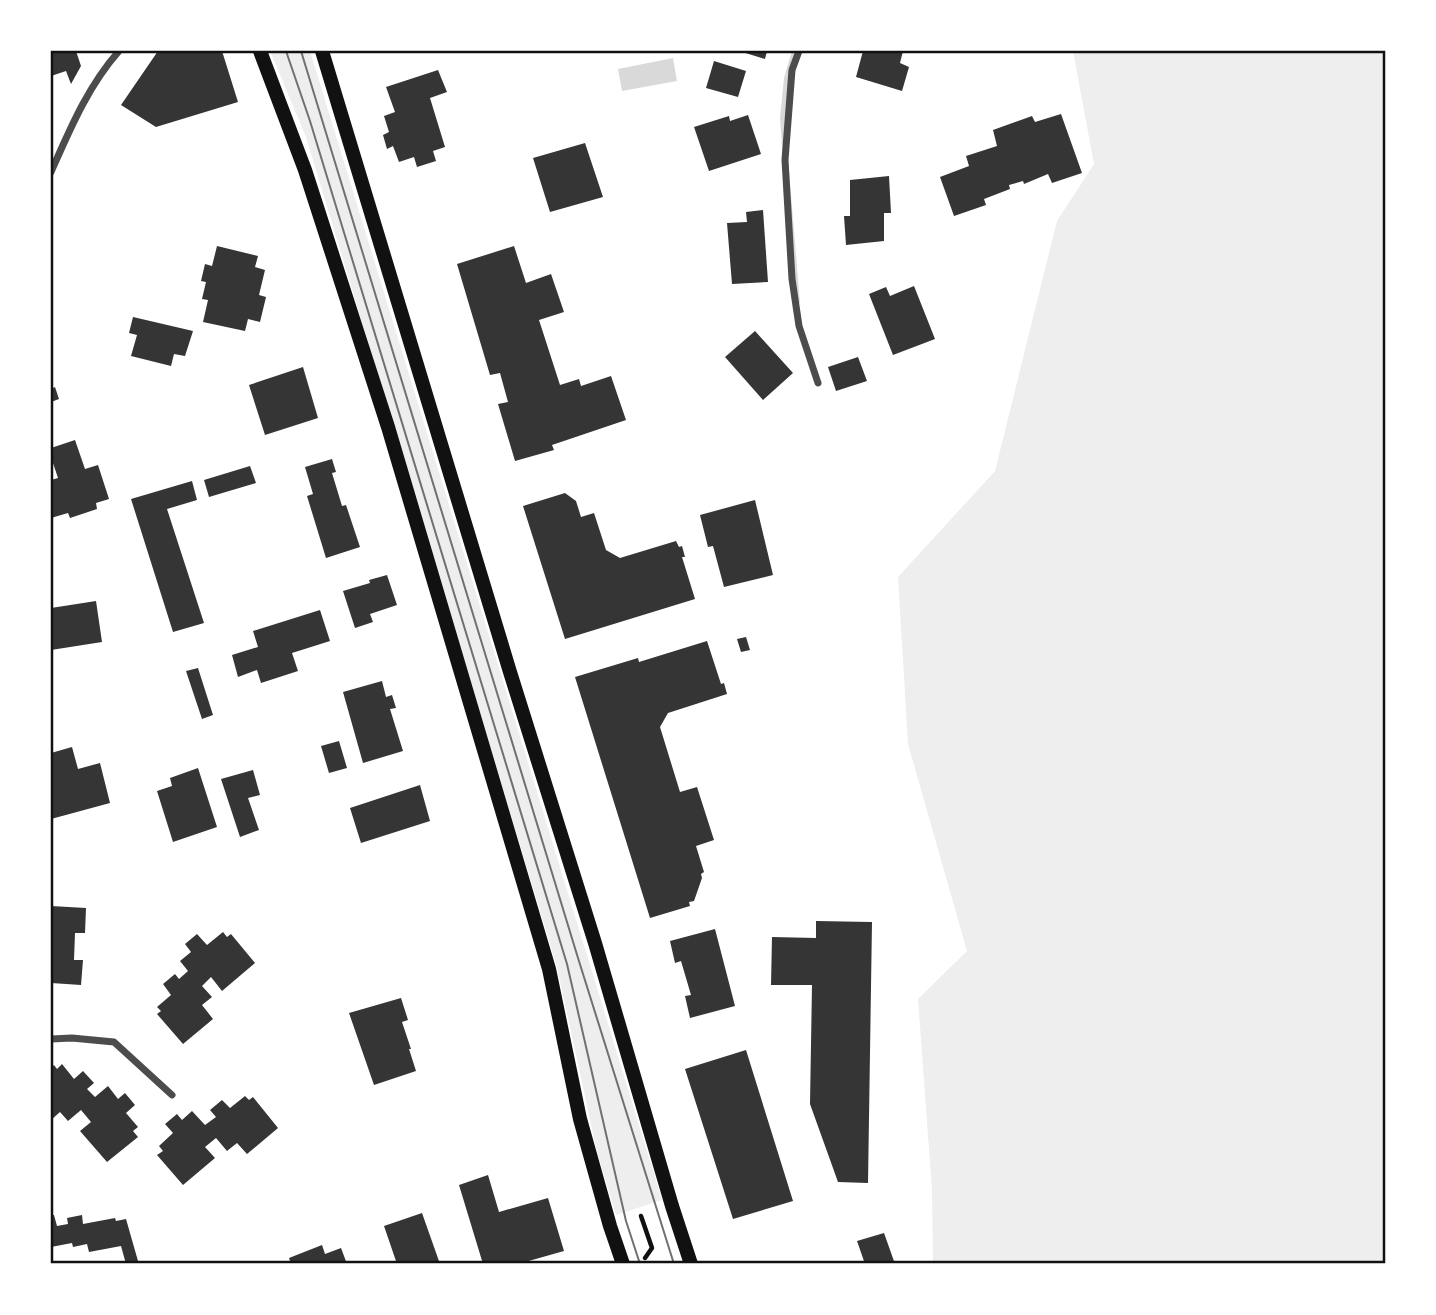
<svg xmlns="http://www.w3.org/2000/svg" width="1436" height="1315" font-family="'IBM Plex Serif',serif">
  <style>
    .green { fill: #eee }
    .water { fill: #d9d9d9 }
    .building { fill: #353535 }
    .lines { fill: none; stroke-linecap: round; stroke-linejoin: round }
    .path { stroke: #111; stroke-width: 4.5 }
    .minor { stroke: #4c4c4c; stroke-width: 7 }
    .secondary { stroke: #111; stroke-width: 14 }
    .tram { stroke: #707070; stroke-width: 2 }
    .neatline { fill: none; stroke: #111; stroke-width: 2.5 }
  </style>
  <rect width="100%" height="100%" fill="#fff"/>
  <path class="green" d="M270,51h40l352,1149 -46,15 -19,-63 -40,-185 -251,-830z
    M1073,51h312v1213h-452l-1,-74 -14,-191 49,-48 -59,-207 -10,-167 97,-106 62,-250 37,-57z"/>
  <path class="water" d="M792,51h6l-7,23 -3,85 12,144h-7l-13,-185 4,-40z
    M673,58l4,23 -55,10 -4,-22z"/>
  <path class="building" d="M51,51h25l5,15 -10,18 -5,-13 -15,5z
    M158,51h64l16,51 -82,25 -35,-22z
    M739,51h28l-2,8z
    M863,51h40l-3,12 9,4 -7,24 -46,-14z
    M714,61l32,10 -8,26 -32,-9z
    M438,70l9,22 -17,6 15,49 -12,4 3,10 -19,6 -3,-10 -15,5 -6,-16 -6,3 -4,-14 6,-3 -5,-16 11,-4 -9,-25z
    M1061,114l21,59 -30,10 -4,-9 -24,10 -1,-3 -14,4 1,4 -26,10 2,6 -32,11 -14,-39 29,-11 -3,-10 31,-10 -4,-16 39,-14 3,6z
    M748,115l13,39 -52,17 -15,-44 35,-11 1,5z
    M585,143l18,54 -53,15 -17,-54z
    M889,176l2,37h-7v28l-38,4 -2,-29h6v-36z
    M763,210l5,72 -36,2 -5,-61 20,-1 -1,-10z
    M217,246l41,10 -3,11 10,3 -6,25 7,2 -6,25 -12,-3 -3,12 -42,-9 5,-22 -6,-1 4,-17 -5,-1 4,-17 7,2z
    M514,246l12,37 25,-9 13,38 -25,8 21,65 19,-6 2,7 30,-10 15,44 -74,25 2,5 -39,11 -17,-57 10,-2 -8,-29 -10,2 -33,-111z
    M914,286l21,53 -42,16 -24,-61 17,-7 4,9z
    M133,317l60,14 -8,25 -11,-2 -3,12 -40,-10 6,-21 -8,-2z
    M755,331l38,42 -30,27 -38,-43z
    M858,357l9,24 -31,10 -8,-24z
    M303,367l15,51 -53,17 -16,-50z
    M55,387l4,12 -8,3v-13z
    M75,440l10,29 13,-4 11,34 -13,4 1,6 -27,9 -2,-5 -17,5v-38l7,-2 -7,-21v-9z
    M332,459l4,13 -4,1 10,33 4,-1 14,42 -34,11 -19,-62 6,-2 -8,-27z
    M250,466l6,17 -47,14 -5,-17z
    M192,481l5,19 -30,9 37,114 -31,9 -42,-133z
    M565,493l11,8 5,16 13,-4 12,37 14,8 56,-17 3,6 3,-1 3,11h-3l13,42 -130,40 -42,-133z
    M755,500l18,75 -49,12 -11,-41 -5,1 -8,-32z
    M387,575l10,30 -27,9 3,8 -18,6 -12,-37 27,-8 -1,-3z
    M96,601l6,41 -51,8v-42z
    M320,610l10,31 -38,12 6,18 -37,12 -4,-13 -19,7 -6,-22 26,-8 -5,-16z
    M746,637l4,13 -9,2 -4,-13z
    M707,641l14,43 3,-1 3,11 -59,19 -8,14 20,65 17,-5 17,53 -18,6 8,26 -3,2 1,4 -8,23 -5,1 1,4 -40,12 -75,-241 63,-19 1,4z
    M198,668l15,47 -11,4 -16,-48z
    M382,681l4,16 6,-2 4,13 -6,1 13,42 -40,12 -20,-71z
    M339,741l8,27 -18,5 -8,-27z
    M72,747l6,22 22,-6 10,40 -59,16v-66z
    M198,768l19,59 -44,15 -16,-51 15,-5 -2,-8z
    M253,770l7,25 -12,3 11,32 -19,7 -19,-58z
    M420,785l10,36 -69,22 -11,-35z
    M51,906l35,2 -1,25h-10l-1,27h9l-2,25 -30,-2z
    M816,921l56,1 -4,261 -30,-1 -28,-78 2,-119h-41l1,-48 44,1z
    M715,929l20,77 -45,12 -5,-22 6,-1 -10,-34 -6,2 -5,-22z
    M223,932l4,5 4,-3 24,29 -33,28 -11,-14 -9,9 10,11 -10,8 11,14 -30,25 -26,-30 4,-3 -4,-4 14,-12 -8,-11 12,-10 4,5 9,-8 -8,-10 11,-9 -6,-8 12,-10 10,11z
    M401,998l7,22 -6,2 9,27h-2l7,22 -42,14 -25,-72z
    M746,1050l47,151 -60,18 -48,-150z
    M62,1064l12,15 9,-8 11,12 -7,6 8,8 13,-11 10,13 7,-6 10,12 -9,8 12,14 -5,4 5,6 -31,25 -27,-31 11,-9 -10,-12 -13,11 -8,-9 -9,8v-52l3,-3 3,4z
    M245,1096l4,4 4,-3 25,31 -31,26 -10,-11 -10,8 -11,-13 -11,9 10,11 -32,27 -26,-30 6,-4 -4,-5 14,-13 -8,-9 12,-10 5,6 10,-9 13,14 11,-8 -6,-7 12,-10 8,8z
    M488,1175l11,37 49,-14 16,53 -46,13h-35l-24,-79z
    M422,1213l18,51h-43l-13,-38z
    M51,1215h3l3,11 11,-2 -1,-6 15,-3 1,9 32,-6 1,3 10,-2 12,42 -12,3 -5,-18 -32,6 -2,-8 -14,3 -1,-4 -21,4z
    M884,1233l11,31h-30l-8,-23z
    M322,1245l3,9 16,-6 6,16h-56l-2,-6z"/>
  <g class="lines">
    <path class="path" d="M641,1216l11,32 -7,10"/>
    <path class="minor" d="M799,51l-7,19 -7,90 7,119 7,47 19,57
      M51,172c19,-43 37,-86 68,-121
      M51,1039l21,-1 42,4 58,53"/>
    <path class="secondary" d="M260,51l45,119 83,257 161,542 31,150 30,107 13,38
      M322,51l188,621 85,271 77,263 19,58"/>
    <path class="tram" d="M286,51l24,70 257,843 59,257 14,43
      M301,51l277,907 96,306"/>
  </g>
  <rect width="1436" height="1315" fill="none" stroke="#ffffff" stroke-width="105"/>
  <rect x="52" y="52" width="1332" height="1210" class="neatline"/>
</svg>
